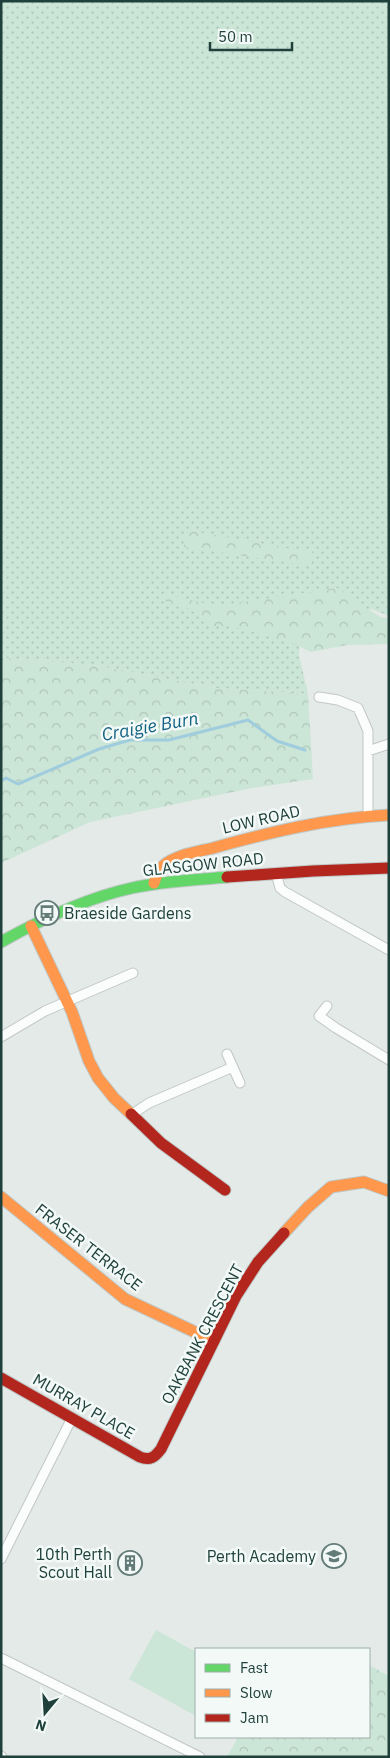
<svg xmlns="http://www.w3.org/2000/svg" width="390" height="1758" font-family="'IBM Plex Sans',sans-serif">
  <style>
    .grass { fill: url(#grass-dots) }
    .forest { fill: url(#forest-crowns) }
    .pitch { fill: #cbe5d6 }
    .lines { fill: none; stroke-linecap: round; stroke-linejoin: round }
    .stream { stroke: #a0cdde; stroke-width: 3 }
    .street-casing { stroke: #c1c7c5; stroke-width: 11 }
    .fast-casing { stroke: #bfc8c6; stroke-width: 13 }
    .slow-casing { stroke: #bfc8c6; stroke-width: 13 }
    .jam-casing { stroke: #bfc8c6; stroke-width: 13 }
    .street { stroke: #fbfcfc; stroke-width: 9 }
    .fast { stroke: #63d668; stroke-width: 11 }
    .slow { stroke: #ff974d; stroke-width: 11 }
    .jam { stroke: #b3261e; stroke-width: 11 }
    .labels { text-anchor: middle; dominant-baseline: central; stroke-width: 5; stroke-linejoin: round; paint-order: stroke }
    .street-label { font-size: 16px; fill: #1f403b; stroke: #f2f9f7 }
    .poi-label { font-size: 16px; fill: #1f403b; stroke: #f2f9f7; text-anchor: end }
    .water-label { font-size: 18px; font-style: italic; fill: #126283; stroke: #f2f9f7 }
  </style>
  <defs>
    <pattern id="grass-dots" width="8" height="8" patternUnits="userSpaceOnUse" patternTransform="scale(1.25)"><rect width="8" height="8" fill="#cbe5d6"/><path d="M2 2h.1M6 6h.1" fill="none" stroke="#aec6b9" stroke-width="1.8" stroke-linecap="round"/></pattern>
    <pattern id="forest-crowns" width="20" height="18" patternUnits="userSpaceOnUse" patternTransform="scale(1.25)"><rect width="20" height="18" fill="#cbe5d6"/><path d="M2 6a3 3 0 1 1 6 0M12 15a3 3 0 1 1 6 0" fill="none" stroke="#aec6b9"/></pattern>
  </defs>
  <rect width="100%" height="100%" fill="#e4eae8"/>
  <path class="grass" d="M1,1h388v615l-18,-7 -34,6 -37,27 -1,13 9,39 -92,-6 -123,-23 -92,-7z"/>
  <path class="forest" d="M186,530l128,23 -3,13 -127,-19z
    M337,588l43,29 9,1v26l-42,1 -36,7 -28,-13 -53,-13h-16l-10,-4 -13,-13 -22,-5 -7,-7 7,-2 47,11z
    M1,658l92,7 123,23 92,6 5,85 -61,9 -162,34 -89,41z
    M369,1665l20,11v81h-162l11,-20h131z"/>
  <path class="pitch" d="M156,1630l40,22v64l-67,-37z"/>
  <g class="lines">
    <path class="stream" d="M1,781l5,-3 12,6 81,-35 31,-9h39l79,-20 29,21 28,9"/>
    <defs>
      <path id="street" d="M319,697l19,3 20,8 10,23v84
        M368,751l21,-7
        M276,873l4,15 5,4 104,58
        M327,1006l-8,10 17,12 53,32
        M1,1037l44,-26 88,-38
        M227,1054l13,29
        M131,1115l18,-12 84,-36
        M1,1559l71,-141
        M1,1658l199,99
        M1,1756l1,1"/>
      <path id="fast" d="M1,942c41,-23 85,-44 131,-54 31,-7 63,-8 95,-11"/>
      <path id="slow" d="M154,883c2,-6 4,-13 9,-17 12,-11 34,-14 50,-18 58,-16 115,-30 176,-33
        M31,926l41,86 17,49 9,17 16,20 17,16
        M1,1197l124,102 89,42
        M284,1233l24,-26 23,-20 33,-5 25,9"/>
      <path id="jam" d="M227,877l86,-6 76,-3
        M131,1114l30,29 64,47
        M1,1378l139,79c10,4 15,0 21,-8l75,-153 22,-34 26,-29"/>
    </defs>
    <use href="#street" class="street-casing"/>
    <use href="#fast" class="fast-casing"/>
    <use href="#slow" class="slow-casing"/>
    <use href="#jam" class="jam-casing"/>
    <use href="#street" class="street"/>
    <use href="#fast" class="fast"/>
    <use href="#slow" class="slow"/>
    <use href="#jam" class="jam"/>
  </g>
  <defs>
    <symbol id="bus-ring" viewBox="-11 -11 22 22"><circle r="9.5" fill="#f2f9f7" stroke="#647c78" stroke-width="1.5"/><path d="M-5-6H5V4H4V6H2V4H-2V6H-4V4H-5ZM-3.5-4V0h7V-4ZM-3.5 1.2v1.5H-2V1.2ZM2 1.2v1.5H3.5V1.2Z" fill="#647c78"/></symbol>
    <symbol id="school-ring" viewBox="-11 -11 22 22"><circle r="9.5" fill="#f2f9f7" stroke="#647c78" stroke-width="1.5"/><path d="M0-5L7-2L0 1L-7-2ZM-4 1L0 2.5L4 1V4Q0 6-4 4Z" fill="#647c78"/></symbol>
    <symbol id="building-ring" viewBox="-11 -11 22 22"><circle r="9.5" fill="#f2f9f7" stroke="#647c78" stroke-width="1.5"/><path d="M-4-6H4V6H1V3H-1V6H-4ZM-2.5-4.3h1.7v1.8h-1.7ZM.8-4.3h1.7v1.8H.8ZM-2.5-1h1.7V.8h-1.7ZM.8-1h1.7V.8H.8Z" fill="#647c78"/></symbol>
  </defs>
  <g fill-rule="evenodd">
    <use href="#bus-ring" x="33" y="899" width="28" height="28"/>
    <use href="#school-ring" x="320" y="1542" width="28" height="28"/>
    <use href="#building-ring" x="116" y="1549" width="28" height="28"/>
  </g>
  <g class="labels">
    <g class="street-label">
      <text transform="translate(261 819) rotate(-13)">LOW ROAD</text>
      <text transform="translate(203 864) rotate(-6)">GLASGOW ROAD</text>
      <text transform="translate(89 1247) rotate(38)">FRASER TERRACE</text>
      <text transform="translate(202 1334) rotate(-62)">OAKBANK CRESCENT</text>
      <text transform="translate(84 1406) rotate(30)">MURRAY PLACE</text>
    </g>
    <g class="poi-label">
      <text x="64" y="913" text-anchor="start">Braeside Gardens</text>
      <text x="112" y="1554">10th Perth<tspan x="112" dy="18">Scout Hall</tspan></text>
      <text x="316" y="1556">Perth Academy</text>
    </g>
    <g class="water-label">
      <text transform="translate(150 726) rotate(-10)">Craigie Burn</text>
    </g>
  </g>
  <rect width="390" height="1758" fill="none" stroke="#1f403b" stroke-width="5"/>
  <rect x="195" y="1648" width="175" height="90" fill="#f2f9f7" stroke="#9eafac"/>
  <rect x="205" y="1664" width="25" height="8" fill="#63d668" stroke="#9eafac"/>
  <text x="240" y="1673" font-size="15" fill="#1f403b">Fast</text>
  <rect x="205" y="1689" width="25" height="8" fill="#ff974d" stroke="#9eafac"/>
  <text x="240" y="1698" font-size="15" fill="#1f403b">Slow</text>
  <rect x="205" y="1714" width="25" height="8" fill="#b3261e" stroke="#9eafac"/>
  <text x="240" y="1723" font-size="15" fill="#1f403b">Jam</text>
  <g transform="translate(45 1713) rotate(198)" stroke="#f2f9f7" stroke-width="4" paint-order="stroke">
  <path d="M0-4L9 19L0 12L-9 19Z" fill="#1f403b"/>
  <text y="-8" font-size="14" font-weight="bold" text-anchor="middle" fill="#1f403b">N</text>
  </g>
  <path d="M210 42v8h82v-8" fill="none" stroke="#1f403b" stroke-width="2.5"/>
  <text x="218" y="42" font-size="15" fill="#1f403b" stroke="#f2f9f7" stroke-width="4" paint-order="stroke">50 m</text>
</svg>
